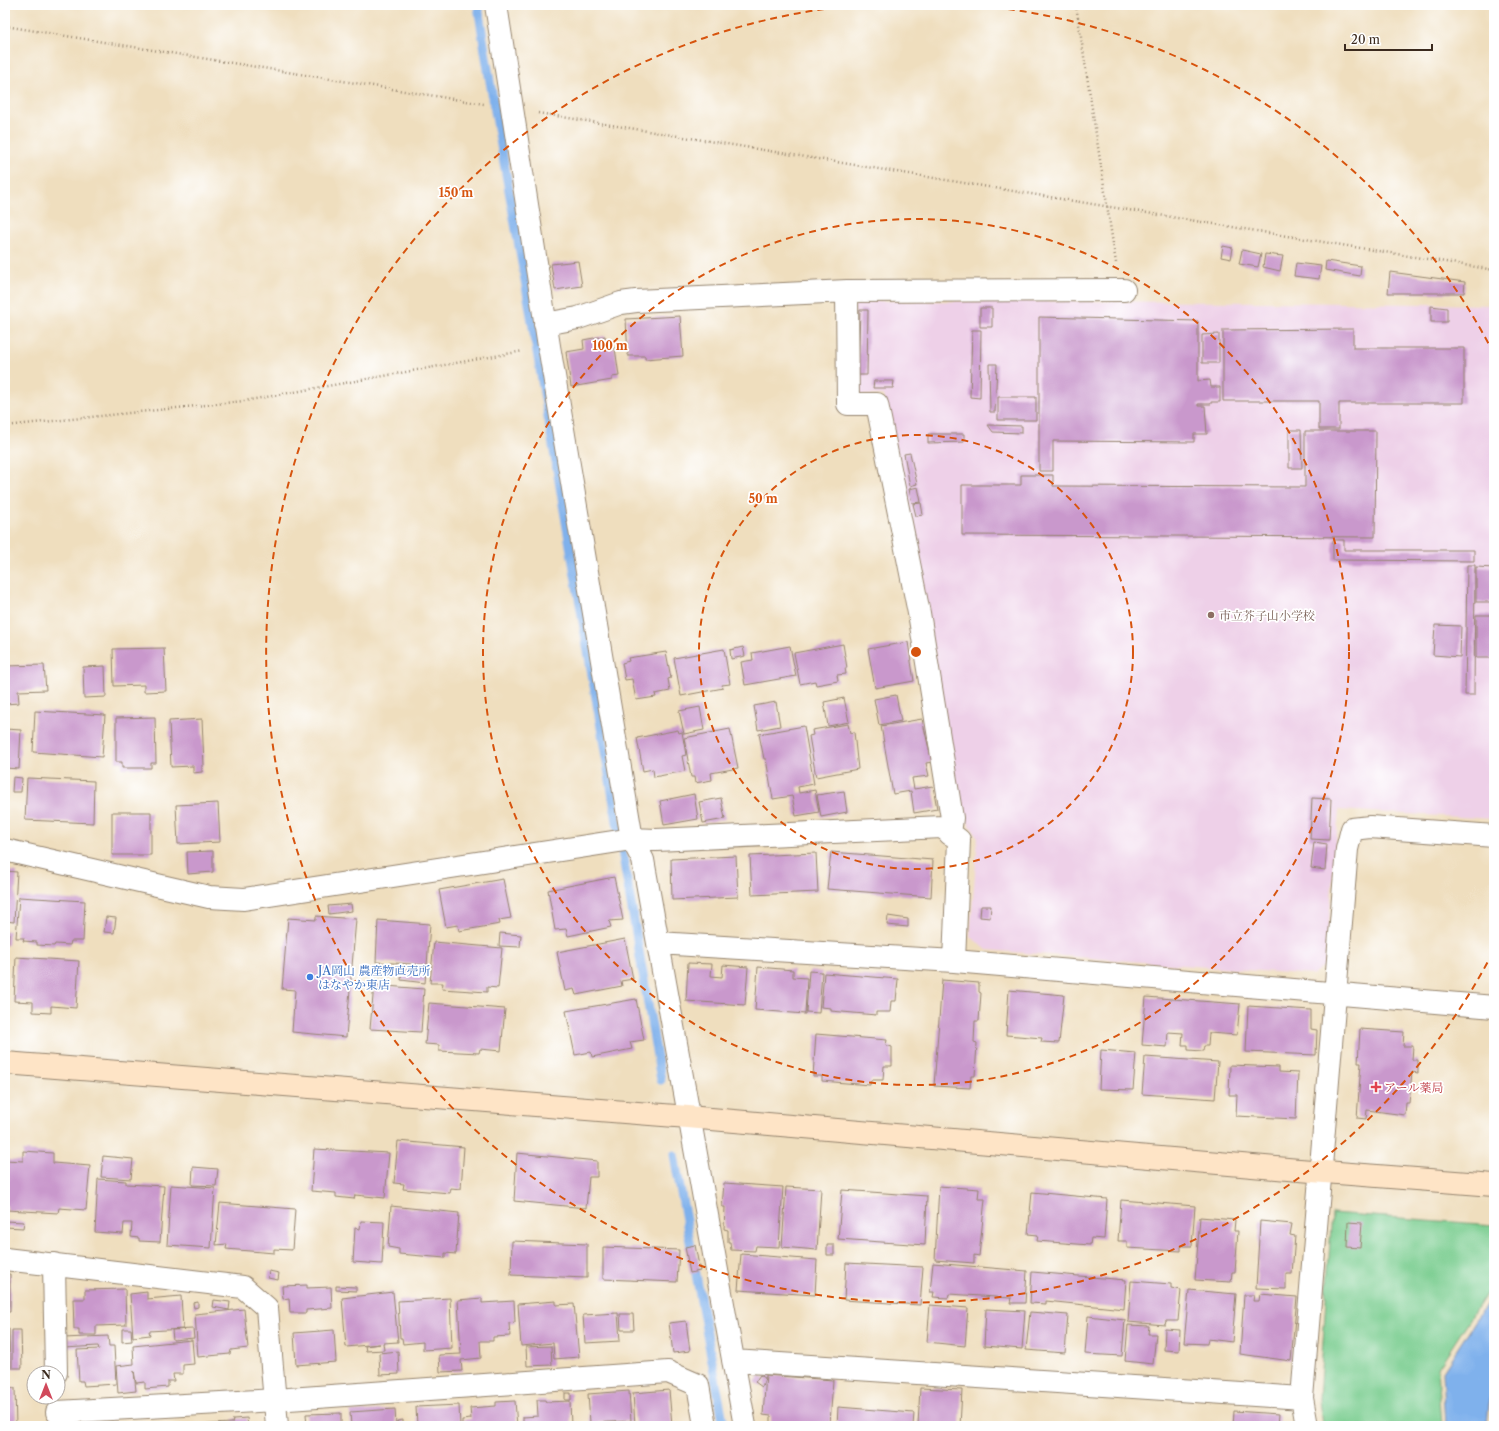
<svg xmlns="http://www.w3.org/2000/svg" width="1499" height="1431" font-family="'Libre Caslon Text','Noto Serif JP',serif">
  <style>
    .built { fill: #eed0e8 }
    .green { fill: #7acd90; stroke: #5a7c57 }
    .water { fill: #7fb1ec; stroke: #5d6e85 }
    .lines { fill: none; stroke-linecap: round; stroke-linejoin: round }
    .stream { stroke: #7fb1ec; stroke-width: 9 }
    .building { fill: #c998cc }
    .street-casing { stroke: #95846e; stroke-width: 24 }
    .secondary-casing { stroke: #95846e; stroke-width: 24 }
    .path { stroke: #95846e; stroke-width: 2.5; stroke-dasharray: 1 3; stroke-linecap: butt }
    .street { stroke: #fff; stroke-width: 22 }
    .secondary { stroke: #fee4c6; stroke-width: 22 }
    .ring { fill: none; stroke: #d7540e; stroke-width: 2; stroke-dasharray: 7 5 }
    .education-dot { fill: #8d6e63; stroke: #fff; stroke-width: 1.5 }
    .shop-dot { fill: #3f7fe0; stroke: #fff; stroke-width: 1.5 }
    .health-dot { fill: #e0444e; stroke: #fff; stroke-width: 1.5 }
    .labels { text-anchor: middle; dominant-baseline: central; stroke-width: 3.5; stroke-linejoin: round; paint-order: stroke }
    .education-label { font-size: 12px; fill: #785e54; stroke: #fff; text-anchor: start }
    .shop-label { font-size: 12px; fill: #366cbe; stroke: #fff; text-anchor: start }
    .health-label { font-size: 12px; fill: #be3a42; stroke: #fff; text-anchor: start }
    .centre { fill: #d7540e; stroke: #fff; stroke-width: 2 }
    .ring-label { font-size: 12px; text-anchor: middle; font-weight: bold; fill: #d7540e; stroke: #fff; stroke-width: 3.5; stroke-linejoin: round; paint-order: stroke }
  </style>
  <rect width="100%" height="100%" fill="#fff"/>
  <filter id="ink" filterUnits="userSpaceOnUse"><feTurbulence type="fractalNoise" baseFrequency=".025" numOctaves="2"/><feDisplacementMap in="SourceGraphic" scale="8" xChannelSelector="R" yChannelSelector="G"/><feConvolveMatrix kernelMatrix="1 2 1 2 8 2 1 2 1" color-interpolation-filters="sRGB"/></filter>
  <filter id="wash" filterUnits="userSpaceOnUse"><feTurbulence type="fractalNoise" baseFrequency=".012" numOctaves="4" result="noise"/><feDisplacementMap in="SourceGraphic" scale="16" xChannelSelector="R" yChannelSelector="G"/><feGaussianBlur stdDeviation="0.9" result="paint"/><feColorMatrix in="noise" values="0 0 0 0 0 0 0 0 0 0 0 0 0 0 0 0 0 1.4 0 .05"/><feComposite in="paint" operator="in"/></filter>
  <g filter="url(#wash)">
    <rect width="100%" height="100%" fill="#efdebe"/>
    <path class="built" d="M854,301l408,1 232,3v514l-155,-9 -14,155 -12,10 -326,-25 -17,-14 8,-98 -22,-35 -35,-225 -38,-183h-28z"/>
    <path class="green" d="M1332,1213l162,12v57l-56,86 4,58h-120l-3,-27z"/>
    <path class="water" d="M1494,1292v93l-6,19 -2,22h-40l-3,-55z"/>
    <g class="lines">
      <path class="stream" d="M478,5c16,112 39,223 57,335 42,247 82,494 126,740
        M674,1155l50,271"/>
    </g>
    <g id="blocks">
      <path class="building" d="M1223,246l10,2 -2,11 -10,-2z
        M1242,250l19,4 -3,13 -19,-3z
        M1265,254l18,2 -3,15 -17,-4z
        M578,261l4,25 -27,4 -4,-26z
        M1326,261l35,5 -1,10 -35,-6z
        M1296,263l25,3 -2,13 -25,-3z
        M1390,272l75,10 -1,11h-76z
        M1431,306l16,2v14h-16z
        M980,308h12v19h-12z
        M860,310h8l-1,65h-9z
        M680,316l3,40 -38,3v-3h-17l-2,-37z
        M1039,317l159,4v60l12,-1 1,7h9v15h-9v2h-13v2h7l2,28h-13v8l-141,-1v30h-14z
        M1353,329v19h111v55h-125v26h-20v-28h-96v-71z
        M972,330h9l-1,68 -10,-1z
        M1219,334v29h-17v-28z
        M605,336l2,14 8,-2 4,28 -7,1v3l-41,7 -5,-35 18,-3 -1,-9z
        M989,364h8l-2,48h-5z
        M874,381h20l-1,7h-20z
        M998,397h38v23h-38z
        M988,425l34,1v7l-29,-1z
        M1289,430h12l1,38h-13z
        M1305,431h71l-1,106 -413,-2v-50h59v-10h32v11l252,1z
        M928,434h36v8l-36,1z
        M910,453l7,31 -7,2 -6,-32z
        M918,487l3,15 -9,1 -3,-14z
        M921,503l2,12 -7,1 -3,-12z
        M1333,540h11v10h130v11l-141,-1z
        M1467,565h8l-1,130h-9z
        M1476,567l18,1v34h-18z
        M1476,615h18v43h-18z
        M1435,625l26,1 -1,31 -27,-2z
        M908,642l6,39 -39,7 -7,-39z
        M843,644l4,24h-2l1,6 -9,1 1,6 -22,4 -1,-4 -15,3 -6,-31z
        M790,646l6,30 -51,9 -4,-23 12,-2 -1,-7z
        M743,647l2,9 -14,3 -1,-9z
        M164,648l2,43 -22,1v-7l-30,1 -1,-37z
        M724,649l6,35 -8,1 1,3 -42,8 -7,-38z
        M666,652l5,26 -3,1 2,12 -15,3 1,3 -20,3 -4,-21 -7,1 -3,-17 7,-2 -1,-3z
        M44,665l2,25 -28,1 1,12 -14,1v-38z
        M105,666l1,31 -22,1 -1,-31z
        M896,695l5,26 -22,4 -5,-26z
        M844,698l5,24 -21,4 -4,-24z
        M776,702l4,24 -22,4 -4,-24z
        M700,707l4,23 -20,4 -5,-23z
        M35,711l70,4 -3,42 -69,-5z
        M155,717l1,46h-5v5h-29v-6h-6v-44z
        M202,719l2,46h-2v7l-9,1v-7l-22,1 -2,-46z
        M922,719l10,43 -6,1 3,13 -17,2 2,11 19,-3 4,23 -23,4 -3,-22 -18,3 -12,-68z
        M848,724l2,9 4,-1 4,37 -42,8 -7,-41 4,-1 -1,-5z
        M804,726l10,58 -16,3 1,6 16,-3 4,22 -23,4 -4,-20 -19,3 -7,-40h-2l-5,-25z
        M5,729l16,1 -2,39 -14,-1z
        M730,729l8,39 -27,5 1,7 -17,3 -1,-6h-3l-7,-39z
        M678,730l1,3 3,-1 4,23 -4,1 3,15 -31,6 -1,-8 -10,2 -6,-33z
        M13,777l9,1 -1,14h-9z
        M27,778l67,3 -1,42 -68,-3z
        M844,791l3,21 -26,5 -4,-22z
        M694,794l4,25 -34,6 -4,-24z
        M721,798l4,21 -22,4 -4,-21z
        M1312,798l19,1 -2,41 -19,-1z
        M218,803l2,39 -42,2 -2,-39z
        M112,812h39v43h-39z
        M1314,842l13,2 -2,26 -14,-2z
        M213,851v21l-25,2 -1,-22z
        M831,852l102,8 -2,37 -104,-8z
        M816,853l2,39 -66,3 -2,-39z
        M736,856l2,41 -66,3 -1,-41z
        M5,871l12,1 -3,50 -9,-1z
        M614,877l9,43 -14,1 2,6 -43,9 -2,-7 -11,1 -7,-40z
        M503,879l8,39 -12,2 1,4 -41,7 -1,-6 -12,2 -7,-37z
        M19,897l66,4 -2,40h-12l-1,4 -15,-1 -1,2 -17,-1v-3l-14,-1 1,-3h-8z
        M351,904l1,7 -23,3 -1,-8z
        M981,906h10l-1,12 -10,-1z
        M316,916l40,3 -10,118 -54,-5 3,-42 -13,-1 6,-71 28,2z
        M888,916l20,3v8l-21,-2z
        M106,917l10,1 -2,15 -10,-1z
        M378,920l52,4 -3,41 -51,-3z
        M5,931h4l-1,14h-3z
        M500,933l21,2 -1,12 -21,-1z
        M625,939l8,40 -12,2 1,5 -46,9 -2,-6 -9,2 -8,-39z
        M434,942l68,6 -4,40 -11,-1v5l-45,-3 1,-6h-13z
        M16,957l63,4 -3,47 -25,-2v7l-18,-1v-10l-19,-1z
        M688,963l24,1 -1,12 11,1 1,-12 25,2 -3,38 -59,-4z
        M758,967l35,3v7l14,1 -2,36 -50,-4z
        M402,969l24,2 -1,12 -24,-3z
        M809,971l13,1 -3,41 -13,-1z
        M824,973l74,6 -2,22h-5l-1,11h-14v3l-45,-4v-3l-10,-1z
        M942,980l37,3v9l2,1 -2,28h-4l-1,21 3,1 -2,33h-4l-1,12 -36,-2z
        M374,985l50,4 -3,43 -51,-3z
        M1009,990l55,5 -5,48 -18,-1 1,-4 -36,-3z
        M1146,997l94,7 -3,31 -28,-2 -1,13h-4l-1,5 -15,-1v-5h-6l1,-12 -15,-1 -1,15 -25,-2z
        M636,999l8,41 -14,2 2,7 -40,8 -1,-5 -16,3 -9,-44z
        M429,1003l76,6 -4,42 -21,-2 -1,4 -40,-2v-6l-14,-1z
        M1248,1006l63,4v19l6,1 -1,25 -70,-3z
        M1360,1029l44,3 -1,14h10l-1,14h6v13l-6,-1 -3,31h-3l-1,12 -38,-5 -1,9 -9,-1 4,-55h-3z
        M816,1034l71,6 -1,5 6,2v19h-8l-1,14h-12l-1,5 -48,-4v-5h-9z
        M1101,1050l35,3 -3,37 -34,-1z
        M1145,1057l73,5 -3,37 -73,-5z
        M1230,1065l49,2v5l19,1 -2,46 -60,-3 1,-21h-8z
        M398,1141l66,6 -3,42 -10,-1 -1,5 -47,-4 1,-5 -10,-1z
        M314,1149l75,4 -4,45 -30,-3 -1,4 -18,-2v-4l-25,-2z
        M23,1151l30,2v10l37,3 -4,44 -27,-2 -1,5 -51,-3v-5h-2v-45l18,1z
        M517,1153l80,8v16h-8l-3,31 -72,-7z
        M103,1156l30,3 -2,20 -30,-2z
        M193,1167l25,2 -2,17 -24,-1z
        M98,1179l28,2v3l38,2 -4,56 -21,-1v-3l-8,-1 1,-14h-8l-1,11 -28,-2z
        M724,1183l59,4 -4,60 -23,-1 -1,5 -24,-1 -1,-8h-2v-12l-4,-1 1,-22h-3z
        M171,1185l44,3 -4,60 -44,-3z
        M939,1186l40,3 -1,10h7l-6,57 -5,-1v8l-39,-3z
        M786,1187l35,2 -4,61 -35,-3z
        M842,1190l85,6 -2,49 -87,-6z
        M1032,1192l75,7 -3,40 -13,-1 -1,7 -53,-4 1,-6 -10,-1z
        M1121,1200l74,6 -3,40h-11v5l-54,-3v-7h-9z
        M220,1203l75,6 -3,41 -18,-1v4l-48,-4 1,-5 -11,1z
        M391,1206l68,7 -3,41 -11,-1v5l-46,-4v-5l-11,-2z
        M1200,1217l35,3 -1,11h4l-3,41h-3l-1,10 -36,-2z
        M5,1221l19,1 -1,6 -18,-1z
        M361,1221l23,1 -2,42 -29,-2 2,-34 5,1z
        M1260,1221l32,3 -2,11 5,1 -3,38h-6v15l-30,-1z
        M1348,1222l14,1 -2,25 -13,-1z
        M512,1241l75,3v34l-76,-3z
        M695,1245l5,26 -10,2 -5,-26z
        M827,1245h7v10h-7z
        M603,1247l76,3 -2,32 -74,-3z
        M741,1254l76,6 -2,35 -77,-5z
        M846,1263l77,4 -3,38 -76,-5z
        M933,1263l94,8 -2,32h-14l1,-5 -63,-4 -1,4 -15,-1 1,-5h-4z
        M269,1271l10,2 -1,7 -10,-2z
        M1032,1272l94,8 -2,29 -78,-8v3l-16,-1z
        M5,1274h5v38h-5z
        M1131,1281l40,3v4l10,2 -3,31h-12l-1,4 -37,-3z
        M307,1285v3l24,-1 1,21 -26,2v3h-16l-1,-15 -6,1 -1,-13z
        M336,1286l20,1v4l-20,-1z
        M125,1289l1,36 -30,1v9h-17v-6h-5l-1,-30h12v-9z
        M1189,1290l47,4 -4,48 -24,-3 -1,5 -23,-1z
        M147,1292v7l34,-3 2,33 -34,2 1,4 -17,2 -3,-43z
        M393,1292l5,50 -15,1 1,7 -18,1 -1,-5 15,-2 -34,3 -4,-49z
        M1260,1294l37,3 -6,64 -51,-7 4,-59h10l-1,6h6z
        M450,1298l2,50 -29,2v-8l-20,2 -1,-6h-2l-2,-37z
        M482,1298v5l32,-2 1,21 -6,1 1,13 -17,1v4h-13l1,17 -20,2 1,11 -22,1 -1,-17 22,-1 -3,-54z
        M214,1300l16,2 -1,8 -16,-3z
        M556,1301v4l18,-1 5,53 -25,2 -1,-16 -32,3 -3,-42z
        M198,1302v5l-4,1 -1,-5z
        M930,1305l38,3 -3,38 -38,-4z
        M244,1309l4,39 -17,2 -1,4 -32,3 -3,-43z
        M986,1309l39,2 -3,38 -38,-3z
        M1030,1312l38,3 -3,38 -39,-3z
        M618,1313l2,28 -35,2 -2,-28z
        M620,1314h13l1,16h-13z
        M1088,1316l37,4 -3,36 -37,-2z
        M686,1321l4,30 -17,2 -4,-30z
        M1128,1325l21,1 -1,8h8l-3,30 -28,-3z
        M5,1329h4l1,39h-5z
        M122,1329h9l1,12 -10,1z
        M193,1329l1,9 -21,2 -1,-10z
        M1165,1329l15,1 -1,21 -15,-1z
        M12,1330h9l1,38h-10z
        M334,1330l2,32 -40,3 -2,-32z
        M108,1336l1,10h5l2,38 -32,2 -1,-5h-4l-2,-31 22,-1 -1,-3 -34,2v-10z
        M192,1340l2,24 -11,1v9h-10l1,7h-6v6l-23,2v-7l-9,1 -2,-12 2,20 -18,2 -2,-27 18,-2 -1,-18z
        M551,1346l1,19 -25,1 -1,-19z
        M398,1351l1,23 -19,1 -1,-22z
        M760,1375l5,3 -3,9 -7,-5z
        M766,1375l67,5 -3,44 -12,-1v3h-10l-37,-3v-7l-8,-1z
        M15,1388l1,38h-11v-37z
        M920,1388l42,2 -2,36 -42,-1z
        M669,1390l3,35 -37,1 -2,-33z
        M629,1391l2,30 -41,2 -2,-29z
        M565,1393h6v7h-6z
        M537,1400h8l1,2 24,-1 1,25h-48v-9l15,-1z
        M515,1401l2,25h-55v-6l9,-1 -1,-11 26,-2v-4z
        M459,1405l1,21h-43l-1,-19z
        M838,1407l76,6 -1,13h-76z
        M395,1409l1,17h-45l-1,-14z
        M1234,1411l45,3 -1,12h-45z
        M341,1413v13h-34l-1,-12z
        M247,1418l1,8h-53v-1l37,-2 1,-4z
        M403,1420v6h-5l-1,-5z"/>
    </g>
  </g>
  <g filter="url(#ink)">
    <use href="#blocks" fill-opacity="0" stroke="#95846e" stroke-width="1"/>
    <g class="lines">
      <defs>
        <path id="street" d="M496,5l53,341 83,493 11,21 102,566
          M847,291l1,113h29l42,209 33,205 -2,16
          M545,324l33,-6 43,-15 15,-2 211,-10 277,-1
          M5,850l204,47 35,2 388,-60 24,1 286,-13 17,13 -5,121
          M658,943l296,18 540,46
          M5,1259l238,28 24,21 10,118
          M54,1264l2,109
          M733,1361l569,37
          M57,1412l218,-12 393,-28 30,13 7,41
          M1307,1426l-5,-28 45,-549 5,-20 18,-2 124,9"/>
        <path id="secondary" d="M5,1063l683,54 611,53 195,15"/>
      </defs>
      <use href="#street" class="street-casing"/>
      <use href="#secondary" class="secondary-casing"/>
      <path class="path" d="M1076,5l40,258
        M5,26l479,78
        M538,113l956,157
        M5,426l239,-25 279,-50"/>
      <use href="#street" class="street"/>
      <use href="#secondary" class="secondary"/>
    </g>
  </g>
  <g class="ring">
    <circle cx="916" cy="652" r="217"/>
    <circle cx="916" cy="652" r="433"/>
    <path d="M1493 952A650 650 0 1 1 848 6M984 6A650 650 0 0 1 1493 352"/>
  </g>
  <circle class="education-dot" cx="1211" cy="615" r="4"/>
  <circle class="shop-dot" cx="310" cy="977" r="4"/>
  <path class="health-dot" d="M1374 1081h4v4h4v4h-4v4h-4v-4h-4v-4h4z"/>
  <g class="labels">
    <g class="education-label">
      <text x="1219" y="615">市立芥子山小学校</text>
    </g>
    <g class="shop-label">
      <text x="318" y="970">JA岡山 農産物直売所<tspan x="318" dy="14">はなやか東店</tspan></text>
    </g>
    <g class="health-label">
      <text x="1384" y="1087">アール薬局</text>
    </g>
  </g>
  <circle cx="916" cy="652" r="6" class="centre"/>
  <g class="ring-label">
    <text x="456" y="197">150 m</text>
    <text x="610" y="350">100 m</text>
    <text x="763" y="503">50 m</text>
  </g>
  <rect width="1499" height="1431" fill="none" stroke="#fff" stroke-width="20"/>
  <g transform="translate(46 1385)"><circle r="19" fill="#ffffff" stroke="#b1aaa5"/>
  <path d="M0-3L7 15L0 10L-7 15Z" fill="#d1495b"/>
  <text y="-6" font-size="11" font-weight="bold" text-anchor="middle" fill="#3b2a1e">N</text>
  </g>
  <path d="M1345 44v6h87v-6" fill="none" stroke="#3b2a1e" stroke-width="2"/>
  <text x="1351" y="44" font-size="12" fill="#3b2a1e" stroke="#ffffff" stroke-width="3" paint-order="stroke">20 m</text>
</svg>
